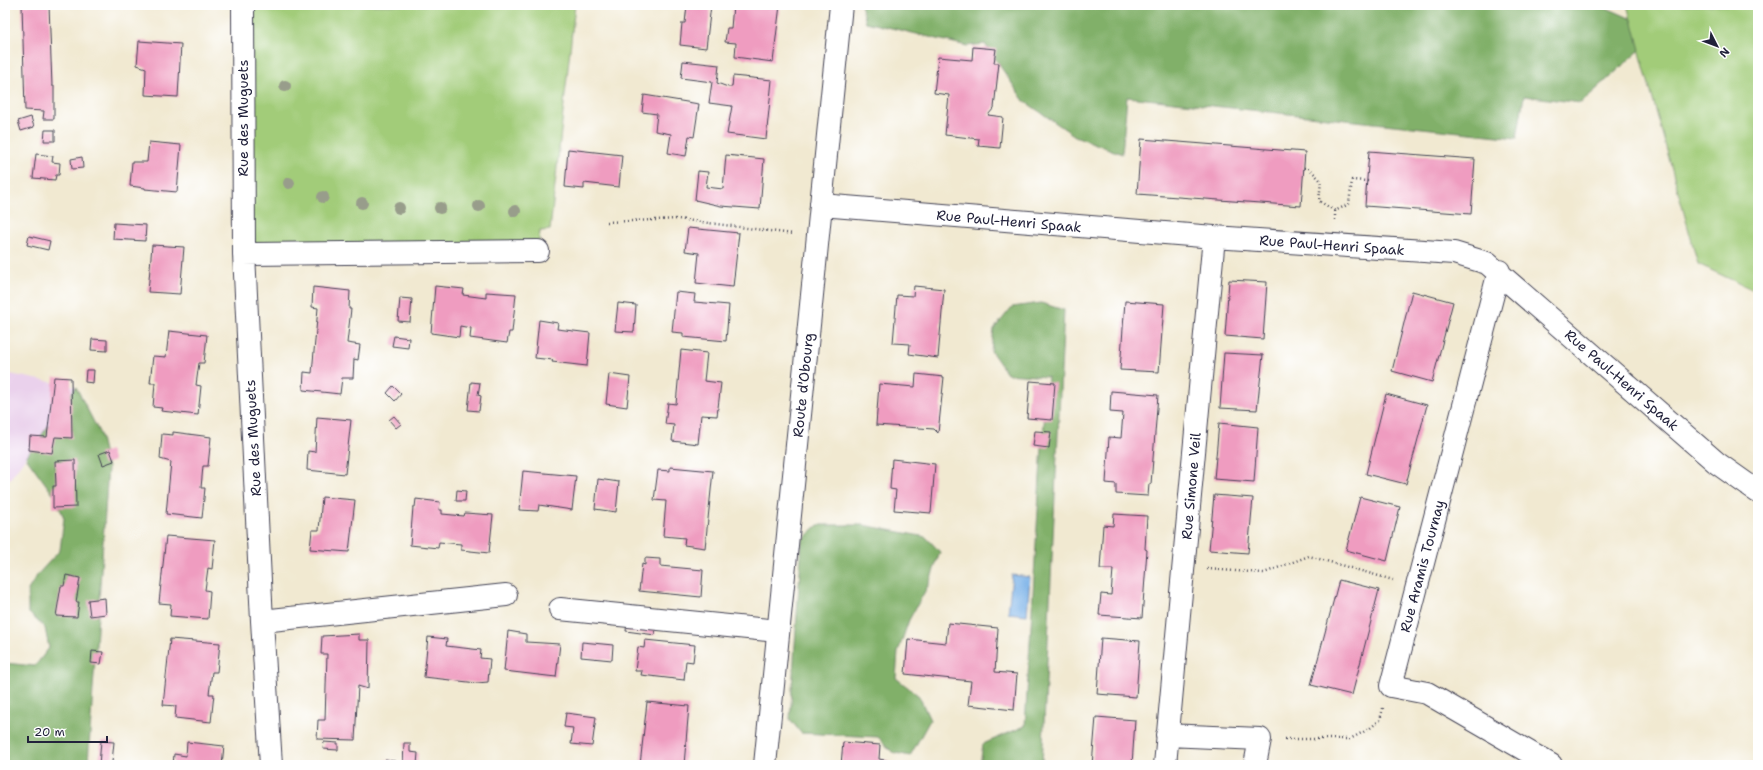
<svg xmlns="http://www.w3.org/2000/svg" width="1763" height="770" font-family="'Shantell Sans',sans-serif">
  <style>
    .built { fill: #ead1ec }
    .green { fill: #a2cc79; stroke: #62775a }
    .forest { fill: #81b069; stroke: #526952 }
    .water { fill: #78b0e7; stroke: #4d6991 }
    .building { fill: #ef9cc0 }
    .lines { fill: none; stroke-linecap: round; stroke-linejoin: round }
    .minor-casing { stroke: #414052; stroke-width: 24 }
    .major-casing { stroke: #414052; stroke-width: 24 }
    .path { stroke: #414052; stroke-width: 2.5; stroke-dasharray: 1 3; stroke-linecap: butt }
    .minor { stroke: #fff; stroke-width: 22 }
    .major { stroke: #fff; stroke-width: 22 }
    .tree { fill: #989d8b }
    .labels { text-anchor: middle; dominant-baseline: central; stroke-width: 3; stroke-linejoin: round; paint-order: stroke }
    .street-label { font-size: 14px; fill: #22223b; stroke: #fff }
  </style>
  <rect width="100%" height="100%" fill="#fff"/>
  <filter id="ink" filterUnits="userSpaceOnUse"><feTurbulence type="fractalNoise" baseFrequency=".025" numOctaves="2"/><feDisplacementMap in="SourceGraphic" scale="8" xChannelSelector="R" yChannelSelector="G"/><feConvolveMatrix kernelMatrix="1 2 1 2 8 2 1 2 1" color-interpolation-filters="sRGB"/></filter>
  <filter id="wash" filterUnits="userSpaceOnUse"><feTurbulence type="fractalNoise" baseFrequency=".012" numOctaves="4" result="noise"/><feDisplacementMap in="SourceGraphic" scale="16" xChannelSelector="R" yChannelSelector="G"/><feGaussianBlur stdDeviation="0.9" result="paint"/><feColorMatrix in="noise" values="0 0 0 0 0 0 0 0 0 0 0 0 0 0 0 0 0 1.4 0 .05"/><feComposite in="paint" operator="in"/></filter>
  <g filter="url(#wash)">
    <rect width="100%" height="100%" fill="#f1e9d1"/>
    <path class="built" d="M5,373l71,14 -66,92h-5z"/>
    <path class="green" d="M243,5h332l-25,225 -10,1 -2,20 -294,3z
      M1627,5h131v287l-60,-28z"/>
    <path class="forest" d="M861,5h739l32,14 8,31 -59,53 -57,-7 -7,42 -390,-41 -5,57 -47,-18 -51,-35 -39,-57 -18,2 -101,-24z
      M1041,303l23,7 -22,455h-62l3,-21 42,-18 16,-266 7,-83 -41,-3 -16,-23 3,-22 18,-22z
      M76,387l24,47 8,34 -20,295 -4,2h-79v-102l30,3 14,-18 -4,-20 -17,-16v-22l10,-16 22,-24 4,-32 -9,-21 -29,-40z
      M818,525h45l63,12 14,15 -11,32 -20,36 -11,32 -2,26 23,18 11,24 -20,36 -18,-4 -14,-15 -77,-4 -11,-14 12,-179z"/>
    <path class="water" d="M1012,575l18,2 -3,38 -19,-2z"/>
    <g id="blocks">
      <path class="building" d="M22,5h27l3,81h2v33h-11l1,-8 -19,-1z
        M687,5h24l-5,43 -26,-3 2,-22h3z
        M733,5h47l-7,57 -38,-5 1,-14 -11,-1 2,-14h4z
        M139,41l42,3 -3,53 -33,-2 1,-27 -9,-3z
        M973,47l23,2 -2,14h5l-5,45 -6,7 15,2 -3,31 -22,-2 1,-7 -34,-4 4,-40 -15,-2 4,-36 34,3z
        M683,61l36,4 -2,18 11,4h4l1,-11 39,4 -6,59 -39,-5 5,-28 -23,-3 3,-21 -31,-4z
        M644,95l55,9 -5,33 -5,-1 -3,20 -18,-3 3,-19 -16,-3 2,-17 -15,-2z
        M31,117l3,10 -13,4 -3,-10z
        M45,130h10v11h-11z
        M1141,139l164,13 -4,54 -164,-12z
        M149,142l32,3 -4,47 -32,-3v-1l-15,-2 2,-24h15z
        M568,149l54,6 -3,32 -35,-4v6l-19,-2z
        M1369,151l106,8 -4,55 -106,-8z
        M36,154l17,2 -1,6 8,1 -1,12h-3l-1,5 -22,-2z
        M726,155l38,4 -4,50 -39,-3 -26,-6 3,-29 10,1 -2,15 17,2z
        M82,157l1,11 -11,1 -1,-10z
        M114,223l32,2 -1,16 -32,-2z
        M688,228l51,5 -6,54 -37,-4 3,-30 -14,-2z
        M29,236l21,5 -2,9 -21,-5z
        M152,245l32,2 -4,47 -32,-2z
        M1229,280l38,2 -4,57 -38,-3z
        M435,286l29,3 -1,6 23,3v-6l30,2 -4,38h-3l-2,11 -37,-5 1,-10 -11,-2 -1,11 -28,-4z
        M914,286l30,3 -6,69 -29,-4 1,-10 -17,-1 4,-48 16,1z
        M313,287l37,4 -1,18h2l-4,34 13,2 -2,15 -4,-1 -1,19h-11l-2,16 -37,-4 1,-18 8,1 6,-65 -6,-1z
        M1412,291l41,11 -21,80 -40,-11z
        M676,292l19,2 -1,8 35,3 -3,36 -43,-4v-4l-11,-1z
        M400,298l12,1 -2,23 -12,-1z
        M1125,301l39,3 -5,68 -39,-2z
        M618,303l18,2 -2,27 -19,-1z
        M539,320l19,3 -1,6 33,4 -3,33 -35,-4 1,-2 -18,-2z
        M169,331l38,4 -3,28h-5l-3,22 5,1 -3,29 -37,-4 1,-3 -9,-1 2,-24h-5l3,-27 13,1z
        M394,336l15,2 -1,10 -16,-2z
        M92,339l15,1v11l-16,-1z
        M681,350l26,3 -3,28 17,2 -4,33 -16,-1 -3,29 -26,-3 2,-16 -9,-1 3,-21 8,1z
        M1224,353l39,2 -6,55 -37,-2z
        M86,370h8l-1,13 -8,-1z
        M609,374l21,3 -3,30 -21,-3z
        M916,374l28,3 -6,56 -4,-4 -58,-4 3,-41 36,3z
        M54,377l17,1 1,60 -17,-1 -3,16 -23,-3 1,-14 17,1z
        M1030,381l25,2 -3,37 -25,-2z
        M471,382l9,1 -2,12 3,1 -2,15 -11,-1z
        M393,386l8,8 -6,7 -8,-8z
        M1111,391l47,4 -7,89h-2l-1,12 -32,-2v-10l-10,-1 3,-46 12,1 1,-12 1,-13 -13,-1z
        M1386,394l41,11 -21,79 -40,-10z
        M394,416l7,8 -5,4 -7,-8z
        M317,417l34,3 -6,54 -38,-4 1,-19 7,1z
        M1219,423l39,4 -4,55 -40,-3z
        M1035,431l16,1 -2,16 -16,-2z
        M173,432l38,5 -3,29h-5l-2,22h4l-3,30 -36,-4 5,-52 -11,-3 2,-25 11,1z
        M110,450l4,11 -11,4 -4,-11z
        M892,459l43,5 -4,49 -37,-3 2,-20 -6,-1z
        M75,460l1,47 -23,1v-22h3l-1,-25z
        M670,467l43,4 -8,77 -21,-3 1,-7 -22,-2 3,-35 -12,-1 4,-30 12,1z
        M523,471l53,5 -4,34 -33,-5 -1,6 -19,-1z
        M598,479l21,3 -3,30 -21,-3z
        M457,490l9,1 -1,10h-9z
        M1214,495l39,3 -5,55 -39,-3z
        M322,497l33,3 -6,52 -39,-3 2,-19h7z
        M1360,497l40,10 -13,54 -41,-11z
        M416,499l24,3 -1,8h3v4l22,2 1,-3 28,2 -4,38 -28,-3v-6l-22,-2 -1,6 -28,-3 3,-38h2z
        M1114,514l33,2 -2,33 2,1 -5,68 -43,-3 2,-21 10,1 2,-26h-13l3,-44 10,1z
        M166,536l49,4 -3,29 -4,-1 -3,22 5,1 -2,28 -38,-3 1,-12 -12,-1z
        M645,558l15,1v7l43,4 -2,27 -62,-6 3,-27 3,1z
        M66,575l14,3 -4,24h3l-2,15 -21,-1 5,-30h3z
        M1339,580l40,10 -27,105 -41,-10z
        M105,598l1,16 -16,2 -2,-16z
        M627,621l29,4 -1,10 -29,-4z
        M948,623l50,5 -3,44 22,2 -3,36 -46,-5 3,-24 -66,-7 3,-35 38,4z
        M508,631l18,3v8l34,2 -4,33 -52,-6z
        M359,634v6h10l-1,49 -10,-3 -3,54 -38,-1 1,-19h7l2,-66h-6l1,-18z
        M428,637l19,2 -1,7 35,4 -1,8 10,1 -2,23 -11,1 -53,-6z
        M1101,638l39,3 -4,56 -39,-3z
        M170,639l50,4 -3,29h-5l-3,22h5l-3,28 -36,-4 1,-12 -13,-1z
        M645,640l50,5 -2,17 -7,-1 -2,19 -43,-5 1,-4h-7l3,-24 6,1z
        M582,642l31,3 -1,15 -31,-3z
        M92,651l11,1 -2,12 -10,-1z
        M647,702l42,4 -5,59h-44z
        M566,713l30,4 -4,29 -21,-2 2,-16 -9,-1z
        M1096,717l39,3 -3,45h-40z
        M101,741l13,1 -2,20 4,1 -1,2h-16z
        M187,742l37,4 -2,19h-49l1,-11 12,2z
        M324,742l14,1v7l-15,-1z
        M843,742l37,3 -1,14 11,2 -1,4h-48z
        M404,743h6v9l8,1 -1,12h-14z
        M385,760l10,1v4h-10z"/>
    </g>
  </g>
  <g filter="url(#ink)">
    <use href="#blocks" fill-opacity="0" stroke="#414052" stroke-width="1"/>
    <g class="lines">
      <defs>
        <path id="minor" d="M243,5l1,249 18,367 9,144
          M821,205l393,32 240,16 33,10 230,200 41,29
          M244,254l294,-3
          M1499,271l-108,415 36,7 124,72
          M560,609l218,22
          M262,621l244,-26
          M1167,735l93,4 -5,26
          M1165,765l49,-528"/>
        <path id="major" d="M765,765l76,-760"/>
      </defs>
      <use href="#minor" class="minor-casing"/>
      <use href="#major" class="major-casing"/>
      <path class="path" d="M1304,168h5l12,13 -2,20 16,10
        M1335,220v-9l14,-7 3,-24 17,1
        M607,222l71,-3 115,15
        M1207,569l57,4 45,-17 84,24
        M1285,739h65l19,-10 11,-9 3,-12"/>
      <use href="#minor" class="minor"/>
      <use href="#major" class="major"/>
    </g>
    <g class="tree">
      <circle cx="285" cy="86" r="6"/>
      <circle cx="289" cy="183" r="6"/>
      <circle cx="323" cy="197" r="6"/>
      <circle cx="362" cy="203" r="6"/>
      <circle cx="479" cy="206" r="6"/>
      <circle cx="399" cy="208" r="6"/>
      <circle cx="440" cy="208" r="6"/>
      <circle cx="515" cy="211" r="6"/>
    </g>
  </g>
  <g class="labels">
    <g class="street-label">
      <text transform="translate(243 118) rotate(-90)">Rue des Muguets</text>
      <text transform="translate(1009 221) rotate(5)">Rue Paul-Henri Spaak</text>
      <text transform="translate(1332 245) rotate(4)">Rue Paul-Henri Spaak</text>
      <text transform="translate(1622 380) rotate(41)">Rue Paul-Henri Spaak</text>
      <text transform="translate(803 385) rotate(-84)">Route d'Obourg</text>
      <text transform="translate(253 438) rotate(-93)">Rue des Muguets</text>
      <text transform="translate(1191 486) rotate(-85)">Rue Simone Veil</text>
      <text transform="translate(1422 566) rotate(-75)">Rue Aramis Tournay</text>
    </g>
  </g>
  <rect width="1763" height="770" fill="none" stroke="#fff" stroke-width="20"/>
  <g transform="translate(1717 46) rotate(132)" stroke="#ffffff" stroke-width="3" paint-order="stroke">
  <path d="M0-3L7 15L0 10L-7 15Z" fill="#22223b"/>
  <text y="-6" font-size="11" font-weight="bold" text-anchor="middle" fill="#22223b">N</text>
  </g>
  <path d="M28 736v6h79v-6" fill="none" stroke="#22223b" stroke-width="2"/>
  <text x="34" y="736" font-size="12" fill="#22223b" stroke="#ffffff" stroke-width="3" paint-order="stroke">20 m</text>
</svg>
